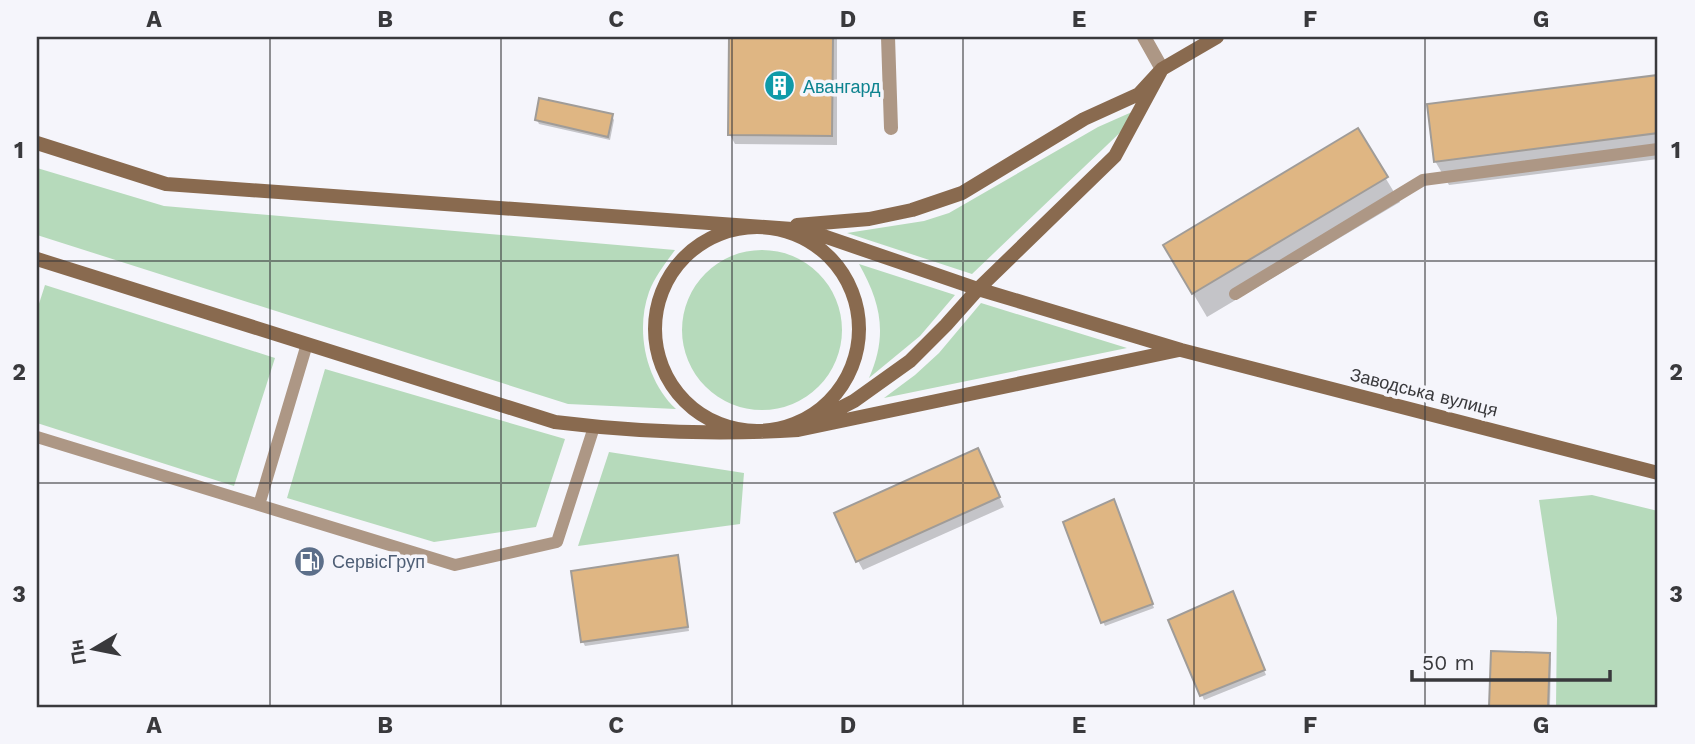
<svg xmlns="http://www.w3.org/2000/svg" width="1695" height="744" font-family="'Work Sans',sans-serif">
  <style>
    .green { fill: #b6dabb }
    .shadow { fill: #0003 }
    .building { fill: #dfb683; stroke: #a09c98; stroke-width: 2 }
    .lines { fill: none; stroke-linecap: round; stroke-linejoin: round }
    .service { stroke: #ad9785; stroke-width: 12 }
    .minor { stroke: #ad9785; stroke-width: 14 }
    .secondary { stroke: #896a4f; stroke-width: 14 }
    .grid { fill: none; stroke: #39393c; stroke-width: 2; stroke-opacity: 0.55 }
    .labels { text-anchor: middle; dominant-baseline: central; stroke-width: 7; stroke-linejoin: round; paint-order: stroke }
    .culture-label { font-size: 18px; fill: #0d838f; stroke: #f5f5fb; text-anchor: start }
    .street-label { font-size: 18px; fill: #39393c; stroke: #f5f5fb }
    .service-label { font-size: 18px; fill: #4e5e75; stroke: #f5f5fb; text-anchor: start }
    .neatline { fill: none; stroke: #39393c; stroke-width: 2.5 }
    .grid-label { font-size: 23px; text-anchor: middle; font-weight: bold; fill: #39393c }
  </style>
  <rect width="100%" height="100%" fill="#f5f5fb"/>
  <path class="green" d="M1150,104l-178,170 -125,-41 77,-12 25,-8 149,-86z
    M37,168l127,38 511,44c-10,14 -20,26 -26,42 -14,39 -3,89 27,117l-108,-5 -531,-169z
    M682 330a80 80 0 1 1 160 0a80 80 0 1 1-160 0Z
    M859,264l96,31 -35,41 -51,42c19,-43 12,-75 -10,-114z
    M45,285l230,73 -41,128 -197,-63v-113z
    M981,303l146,45 -243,50 31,-23 24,-22z
    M325,369l240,70 -29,88 -102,15 -147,-44z
    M609,452l135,21 -4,51 -162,22z
    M1592,495l66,16v196h-102l1,-89 -18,-118z"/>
  <path class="shadow" d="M730,37h107v108l-102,-1 -5,-9z
    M1658,77v82l-209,26 -14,-24 -6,-55z
    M612,116l2,4 -4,20 -71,-16 -2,-4z
    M1357,131l43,71 -193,115 -42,-71z
    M982,460l22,47 -141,63 -5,-9z
    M1115,505l39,103 -49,18 -2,-4z
    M677,557l12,74 -104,15 -2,-4z
    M1234,598l32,77 -62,25 -33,-79z
    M1492,653l57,2 2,4 -1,48h-60z"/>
  <path class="building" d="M729,37h104l-1,99 -104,-1z
    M1658,75v58l-224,29 -7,-58z
    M539,98l74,16 -5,23 -73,-17z
    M1358,128l30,49 -196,117 -29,-49z
    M978,448l22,49 -144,65 -22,-49z
    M1114,499l39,105 -52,19 -38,-101z
    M678,555l10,72 -107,15 -10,-71z
    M1233,591l32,79 -65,26 -32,-76z
    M1491,651l59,2 -2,54h-59z"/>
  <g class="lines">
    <path class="service" d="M1235,294l188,-114 235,-31
      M37,437l418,128 102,-23 37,-115
      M259,505l48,-161"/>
    <path class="minor" d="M888,37l3,91
      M1144,37l18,32"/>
    <path class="secondary" d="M37,143l129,41 640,46 172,59 203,61 477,123
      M797,225l72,-6 43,-9 50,-17 122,-74 55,-25 23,-25 55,-32
      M655 329a102 102 0 1 1 204 0a102 102 0 1 1-204 0Z
      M37,259l518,163c80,10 163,13 243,8l381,-80
      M817,420l37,-19 56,-40 36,-36 32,-36 137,-133 47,-87"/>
  </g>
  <path class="grid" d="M270,37v670M501,37v670M732,37v670M963,37v670M1194,37v670M1425,37v670M37,261h1621M37,483h1621"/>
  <defs>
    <symbol id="building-disc" viewBox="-11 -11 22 22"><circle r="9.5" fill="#0f9aa8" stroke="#f5f5fb"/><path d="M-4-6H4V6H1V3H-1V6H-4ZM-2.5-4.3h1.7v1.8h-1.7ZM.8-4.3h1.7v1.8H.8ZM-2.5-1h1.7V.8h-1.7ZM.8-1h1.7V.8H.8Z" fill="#fff"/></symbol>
    <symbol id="fuel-disc" viewBox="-11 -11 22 22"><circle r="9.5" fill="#5c6f8a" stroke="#f5f5fb"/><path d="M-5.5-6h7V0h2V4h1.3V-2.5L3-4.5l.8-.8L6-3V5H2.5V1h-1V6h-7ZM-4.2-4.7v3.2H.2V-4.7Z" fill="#fff"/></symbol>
  </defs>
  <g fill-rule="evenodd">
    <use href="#building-disc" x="762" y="68" width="35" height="35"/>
    <use href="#fuel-disc" x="292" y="544" width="35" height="35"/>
  </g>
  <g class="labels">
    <g class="culture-label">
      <text x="803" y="86">Авангард</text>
    </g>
    <g class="street-label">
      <text transform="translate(1424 392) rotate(14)">Заводська вулиця</text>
    </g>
    <g class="service-label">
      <text x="332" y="561">СервісГруп</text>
    </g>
  </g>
  <rect width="1695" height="744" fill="none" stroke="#f5f5fb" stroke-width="77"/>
  <g transform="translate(94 649) rotate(260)" stroke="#f5f5fb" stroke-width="5" paint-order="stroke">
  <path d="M0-5L12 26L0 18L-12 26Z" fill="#39393c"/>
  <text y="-10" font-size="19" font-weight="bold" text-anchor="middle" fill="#39393c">Пн</text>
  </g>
  <path d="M1412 670v10h198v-10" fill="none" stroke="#39393c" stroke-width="3.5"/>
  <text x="1422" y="670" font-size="21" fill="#39393c" stroke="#f5f5fb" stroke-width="5" paint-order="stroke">50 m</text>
  <rect x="38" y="38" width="1618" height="668" class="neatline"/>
  <g class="grid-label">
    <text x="154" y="27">A</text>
    <text x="385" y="27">B</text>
    <text x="616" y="27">C</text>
    <text x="848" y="27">D</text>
    <text x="1079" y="27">E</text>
    <text x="1310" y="27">F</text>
    <text x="1541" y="27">G</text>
    <text x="19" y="158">1</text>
    <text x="1676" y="158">1</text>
    <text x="19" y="380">2</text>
    <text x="1676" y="380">2</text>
    <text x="19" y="602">3</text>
    <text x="1676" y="602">3</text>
    <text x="154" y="733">A</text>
    <text x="385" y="733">B</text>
    <text x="616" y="733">C</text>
    <text x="848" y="733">D</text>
    <text x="1079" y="733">E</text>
    <text x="1310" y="733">F</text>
    <text x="1541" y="733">G</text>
  </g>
</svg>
